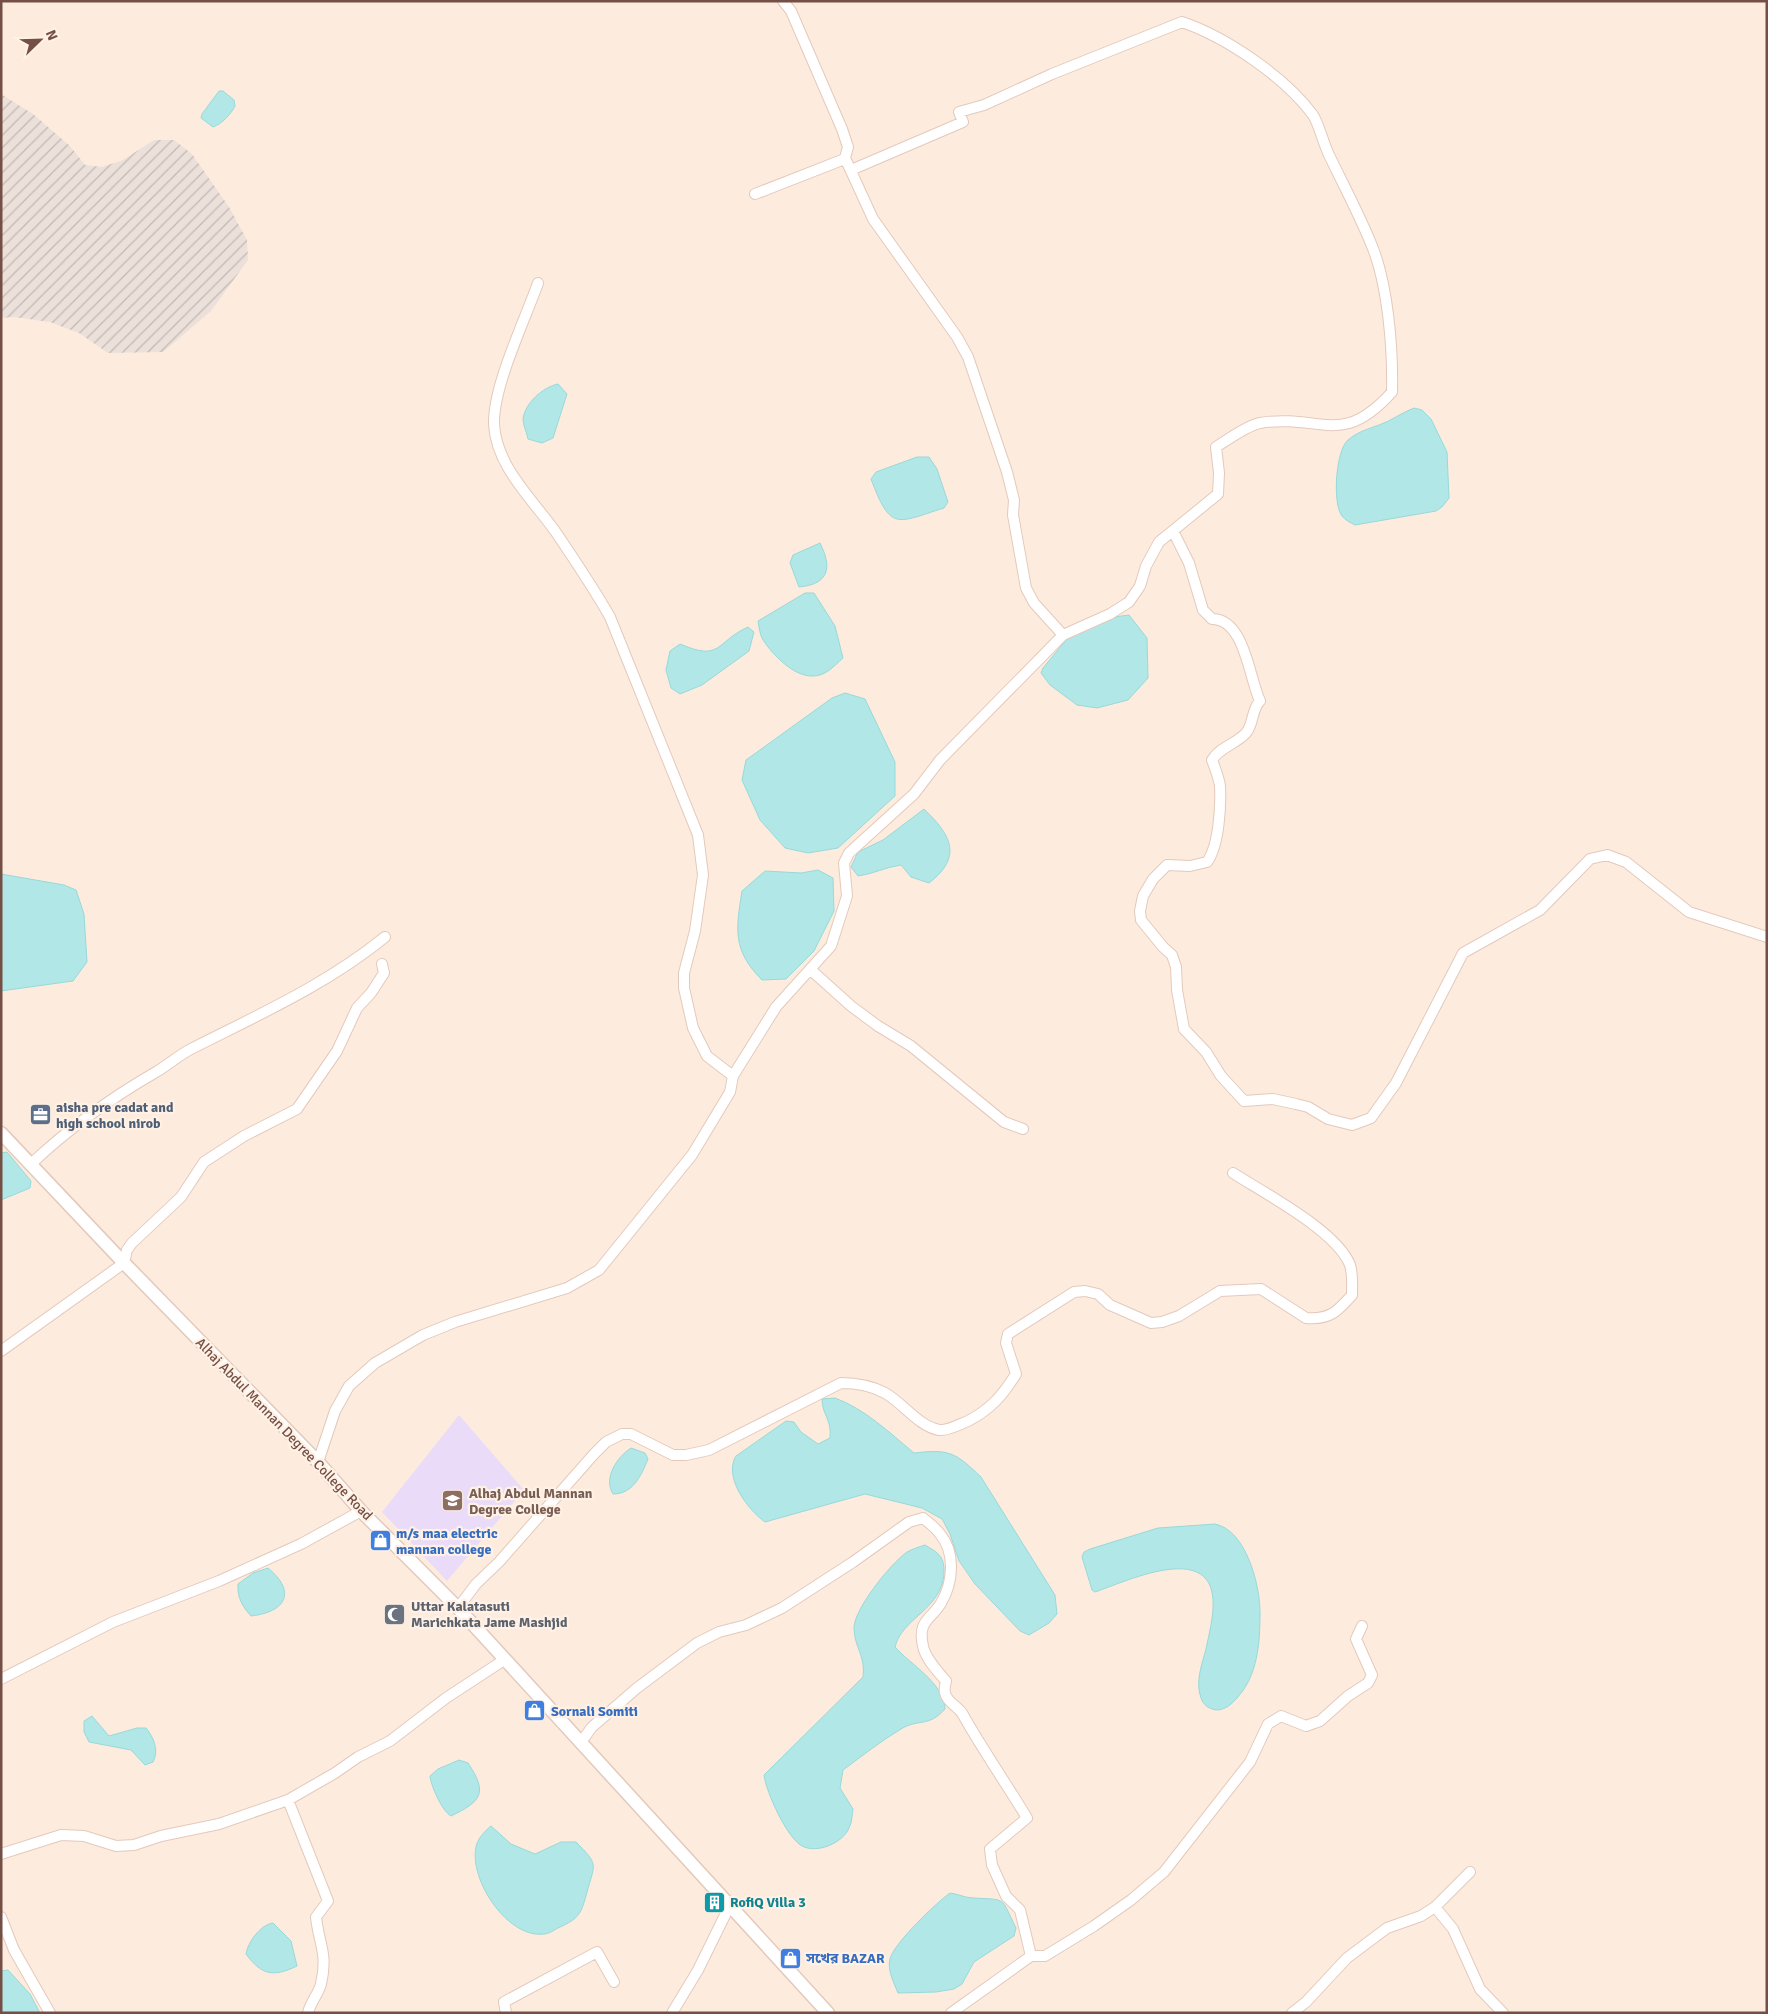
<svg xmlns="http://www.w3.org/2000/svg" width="1768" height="2014" font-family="Signika,'Noto Sans Bengali',sans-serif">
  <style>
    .industrial { fill: url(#industrial-furrows) }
    .education { fill: #eadbf9 }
    .water { fill: #b2e7e7; stroke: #97d9da }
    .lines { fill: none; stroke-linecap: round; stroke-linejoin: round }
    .minor-casing { stroke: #e3c9bc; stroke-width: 12 }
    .tertiary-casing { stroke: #e3c9bc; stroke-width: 15 }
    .minor { stroke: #fff; stroke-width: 10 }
    .tertiary { stroke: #fff; stroke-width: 12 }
    .labels { text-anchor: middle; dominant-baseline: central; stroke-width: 4.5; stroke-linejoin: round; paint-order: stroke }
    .service-label { font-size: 14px; font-weight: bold; fill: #4e5e75; stroke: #fff1e5; text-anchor: start }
    .street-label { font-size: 14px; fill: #744f45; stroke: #fff1e5 }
    .education-label { font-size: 14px; font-weight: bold; fill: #785e54; stroke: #fff1e5; text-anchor: start }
    .shop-label { font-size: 14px; font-weight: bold; fill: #366cbe; stroke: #fff1e5; text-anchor: start }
    .worship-label { font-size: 14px; font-weight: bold; fill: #5b616d; stroke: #fff1e5; text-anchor: start }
    .culture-label { font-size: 14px; font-weight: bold; fill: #0d838f; stroke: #fff1e5; text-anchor: start }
  </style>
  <defs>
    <pattern id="industrial-furrows" width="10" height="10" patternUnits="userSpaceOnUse" patternTransform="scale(1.25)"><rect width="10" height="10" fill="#ebe0da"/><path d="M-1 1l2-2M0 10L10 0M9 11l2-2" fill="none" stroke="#c3b8b3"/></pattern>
  </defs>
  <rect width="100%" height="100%" fill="#fdecdd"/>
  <path class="industrial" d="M1,94l32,20 37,32 15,19 17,2 21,-7 31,-20h20l18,14 37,53 18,33 1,20 -37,51 -48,41 -55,1 -29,-20 -29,-11 -36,-5 -13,1z"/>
  <path class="education" d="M459,1415l65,75 -77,91 -65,-69z"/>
  <path class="water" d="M219,91h4l11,9 1,6c-4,8 -13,18 -22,21l-12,-9 1,-4z
    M558,384l9,10 -14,44 -11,5 -14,-4c-1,-6 -5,-14 -5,-20 2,-16 20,-32 35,-35z
    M1414,408l8,2 9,9 16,33 2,46 -7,9 -6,4 -81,14c-4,-2 -10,-5 -13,-9 -10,-13 -6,-66 6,-76 9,-8 20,-11 31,-15 12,-4 22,-12 35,-17z
    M917,457h12l8,12 11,33 -4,6c-48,15 -53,24 -73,-29l5,-7z
    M820,543c12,24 10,41 -21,44l-9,-24 3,-8z
    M805,593h9l21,33 8,32c-9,8 -17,18 -30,18 -19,1 -40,-21 -50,-36 -3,-5 -4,-13 -5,-19z
    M1129,615l18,23 1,40 -20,22 -31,8 -20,-3 -27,-20 -9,-12 2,-5 24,-29 47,-22z
    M748,627l6,5 -5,19 -47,34 -22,9 -9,-6 -5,-18 4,-19 10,-7c42,18 35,-2 68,-17z
    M845,693l20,6 30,63v34l-57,52 -30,5 -23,-5 -25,-28 -18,-40 4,-20 86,-62z
    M924,809c26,25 40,47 5,74l-18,-6 -10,-12c-15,2 -28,9 -43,11l-7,-9 7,-15 25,-12z
    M818,870l15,8 1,33 -20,40 -28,28 -24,1c-30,-30 -26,-51 -20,-89l23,-20 36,2z
    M1,874l63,11 12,5 8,24 3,48 -14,19 -72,10z
    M7,1152l24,29 -1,7 -29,12v-47z
    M835,1398c30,11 55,35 79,55 35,-4 41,-1 67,24l74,118 2,19 -8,9 -20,12 -9,-4 -45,-47 -16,-23 -9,-27 -8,-15 -20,-11 -57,-14 -100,28c-17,-12 -42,-45 -29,-66l50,-35 8,1 7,10 17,12 12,-6c2,-19 -8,-23 -8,-39z
    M631,1448l14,5 3,6c-7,17 -15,35 -35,35 -10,-16 4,-37 18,-46z
    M1215,1524c31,6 45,61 45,88 0,31 -2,63 -23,86 -5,6 -11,11 -19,12 -8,0 -15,-5 -17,-12 -6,-16 1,-34 5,-49 3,-15 8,-33 7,-49 -3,-59 -88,-18 -118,-8l-3,-2 -10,-33 2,-5 6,-3 68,-21z
    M925,1545c14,8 20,12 19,29 -3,36 -42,44 -49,73 16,18 49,36 50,62 -17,19 -26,9 -44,20 -20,12 -39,27 -58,41l-3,18 13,21c-1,6 -1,14 -4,19 -6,15 -32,26 -47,18 -15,-8 -36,-54 -38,-71l99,-98c3,-21 -9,-30 -9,-49 0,-19 37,-65 53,-76 5,-3 12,-5 18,-7z
    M268,1568c29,24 18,44 -17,48 -9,-10 -14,-19 -13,-32l15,-11z
    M92,1716l17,20 28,-8h9c8,10 13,22 7,34l-8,3 -14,-15 -42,-8 -5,-10v-11z
    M459,1760l9,3c20,30 14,38 -17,53 -9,-5 -20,-30 -21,-40l8,-7z
    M491,1826l20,18 24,10 26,-12h15c23,23 19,21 11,50 -6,22 -7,26 -29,36 -4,2 -9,6 -14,6 -36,5 -75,-54 -68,-87 2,-9 8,-15 15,-21z
    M950,1893c8,1 16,5 23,5 35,2 27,-2 43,30l-2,8 -40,26 -12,22 -8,5 -18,3 -38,1c-4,-10 -11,-23 -8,-34 4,-16 46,-56 60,-66z
    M273,1923l18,18 6,25c-23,11 -35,10 -51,-12 2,-12 14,-29 27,-31z
    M8,1970l22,24 10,19h-39v-42z"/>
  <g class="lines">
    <defs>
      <path id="minor" d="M845,158l28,61 84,118 11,20 39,115 7,28 -1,15 13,73 8,15 29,32
        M755,194l87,-34 3,-2 3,-11 -6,-18 -51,-118 -8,-10
        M538,283c-13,37 -45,103 -44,141 2,42 38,75 61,107 19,28 38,56 55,86l88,218 5,40 -8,56 -11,42v15l9,40 14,28 26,20
        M1173,531l16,32 14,47 9,9c33,0 37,59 48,82 -9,9 -6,23 -14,32 -10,11 -26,14 -34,27 3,8 7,18 8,26 1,20 -1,60 -13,76l-17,4 -23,-1 -14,14 -10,17 -3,15 1,9 22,27 9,8 4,12 1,23 7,39 22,23 15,24 23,25 29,-2 23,5 12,3 20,12 24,6 19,-7 25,-35 67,-130 77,-43 50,-51 17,-4 19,7 63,50 78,25
        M811,970l40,36 27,20 33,20 93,76 19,7
        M31,1164c38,-36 80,-66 125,-92 12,-7 23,-17 35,-23 67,-34 135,-64 194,-112
        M1,1351l123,-88 3,-13 5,-7 49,-46 23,-35 40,-26 53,-27 40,-58 20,-43 14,-15 13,-20 -2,-9
        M318,1462l17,-51 14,-25 26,-23 48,-28 32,-13 112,-34 32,-18 93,-115 38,-63 3,-16 43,-69 55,-61 16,-50 -3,-33 5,-10 65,-59 26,-34 123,-125 47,-21 19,-12 11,-16 6,-20 13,-24 59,-48 1,-21 -3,-26c11,-7 32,-22 44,-24 61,-10 81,26 132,-31 1,-43 -4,-107 -20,-146 -12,-30 -28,-60 -42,-89 -6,-11 -11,-33 -17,-42 -28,-38 -87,-78 -131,-93l-130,52 -68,31 -25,7 4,10 -112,48
        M458,1608l18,-24 23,-22 95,-108 12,-12 16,-8h9l42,21h13l23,-5 132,-67c14,0 31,3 44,10 18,10 33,33 54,37 9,1 21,-6 29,-9 23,-12 35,-26 48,-47l-10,-31 2,-9 66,-42 11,-1 13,3 12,11 41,18 11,-1 17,-6 41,-25 41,-2 45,29c24,2 32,-7 46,-23 0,-9 1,-21 -2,-30 -13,-34 -86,-72 -117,-92
        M1,1679l112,-57 106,-41 82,-37 60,-33
        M581,1742l11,-15 45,-39 60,-45 22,-11 27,-7 36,-17 71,-46 56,-40 14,-4c6,5 13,10 17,16 16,19 13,49 1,69 -9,16 -24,17 -18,43 2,12 15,26 23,35 -1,4 -2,8 -1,12 2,9 12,13 17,20 20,36 44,70 65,105l-37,31 2,16 14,31 14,14 11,46
        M288,1800l40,101 -12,16c3,28 12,36 5,67 -3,11 -10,17 -13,29
        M1,1854l60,-19 23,1 32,10 18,-1 27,-9 58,-12 69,-24 47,-27 23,-16 32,-16 56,-43 58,-38
        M1435,1907l18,22 27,60 23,24
        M1,1917l13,33 36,63
        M506,2013l-2,-11 93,-50 17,30
        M672,2013l26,-43 32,-65
        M951,2013l80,-57h14l49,-30 37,-26 33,-28 86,-110 18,-38 13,-8 25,10 14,-5 28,-25 20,-13 4,-8 -16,-36 6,-13
        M1292,2013l14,-11 41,-44 40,-30 34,-12 14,-9 35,-35"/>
      <path id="tertiary" d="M1,1133l123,130 194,199 43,49 97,97 370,405"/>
    </defs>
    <use href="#minor" class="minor-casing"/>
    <use href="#tertiary" class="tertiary-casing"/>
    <use href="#minor" class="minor"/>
    <use href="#tertiary" class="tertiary"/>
  </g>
  <defs>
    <symbol id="office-square" viewBox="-11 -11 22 22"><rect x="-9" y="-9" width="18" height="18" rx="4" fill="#5c6f8a" stroke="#fff1e5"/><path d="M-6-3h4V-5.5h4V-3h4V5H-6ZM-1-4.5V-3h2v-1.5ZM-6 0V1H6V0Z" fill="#fff"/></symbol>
    <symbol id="university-square" viewBox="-11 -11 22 22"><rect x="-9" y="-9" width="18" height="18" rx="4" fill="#8d6e63" stroke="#fff1e5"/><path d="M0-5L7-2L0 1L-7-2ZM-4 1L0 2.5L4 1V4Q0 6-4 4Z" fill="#fff"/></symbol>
    <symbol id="shop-square" viewBox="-11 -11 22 22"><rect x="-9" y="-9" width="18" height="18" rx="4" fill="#3f7fe0" stroke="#fff1e5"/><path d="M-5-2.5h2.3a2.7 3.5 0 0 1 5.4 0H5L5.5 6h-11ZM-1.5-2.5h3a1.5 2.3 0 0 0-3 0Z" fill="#fff"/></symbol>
    <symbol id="mosque-square" viewBox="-11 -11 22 22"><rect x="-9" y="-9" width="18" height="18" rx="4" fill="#6b7280" stroke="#fff1e5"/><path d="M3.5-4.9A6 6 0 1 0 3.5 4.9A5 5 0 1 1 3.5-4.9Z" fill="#fff"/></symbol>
    <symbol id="building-square" viewBox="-11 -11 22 22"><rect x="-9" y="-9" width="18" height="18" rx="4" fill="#0f9aa8" stroke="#fff1e5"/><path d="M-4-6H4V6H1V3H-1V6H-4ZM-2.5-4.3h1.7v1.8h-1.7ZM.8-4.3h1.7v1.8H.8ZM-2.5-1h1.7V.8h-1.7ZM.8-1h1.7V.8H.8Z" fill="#fff"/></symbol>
  </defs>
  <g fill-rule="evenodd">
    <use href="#office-square" x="28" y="1102" width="25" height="25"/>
    <use href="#university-square" x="440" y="1488" width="25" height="25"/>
    <use href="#shop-square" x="368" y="1528" width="25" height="25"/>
    <use href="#mosque-square" x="382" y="1602" width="25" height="25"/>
    <use href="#shop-square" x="522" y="1698" width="25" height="25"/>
    <use href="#building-square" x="702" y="1890" width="25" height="25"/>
    <use href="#shop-square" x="778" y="1946" width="25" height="25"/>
  </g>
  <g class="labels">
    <g class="service-label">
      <text x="56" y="1107">aisha pre cadat and<tspan x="56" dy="16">high school nirob</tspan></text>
    </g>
    <g class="street-label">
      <text transform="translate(284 1429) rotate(46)">Alhaj Abdul Mannan Degree College Road</text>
    </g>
    <g class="education-label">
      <text x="469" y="1493">Alhaj Abdul Mannan<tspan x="469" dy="16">Degree College</tspan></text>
    </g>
    <g class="shop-label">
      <text x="396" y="1533">m/s maa electric<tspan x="396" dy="16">mannan college</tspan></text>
      <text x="551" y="1711">Sornali Somiti</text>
      <text x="806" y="1958">সখের BAZAR</text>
    </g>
    <g class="worship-label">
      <text x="411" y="1606">Uttar Kalatasuti<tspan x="411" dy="16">Marichkata Jame Mashjid</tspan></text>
    </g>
    <g class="culture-label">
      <text x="730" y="1902">RofiQ Villa 3</text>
    </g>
  </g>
  <rect width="1768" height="2014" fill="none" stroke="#744f45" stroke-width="5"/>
  <g transform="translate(40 40) rotate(67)" stroke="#fff1e5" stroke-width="4" paint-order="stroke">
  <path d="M0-4L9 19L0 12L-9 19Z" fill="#744f45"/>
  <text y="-8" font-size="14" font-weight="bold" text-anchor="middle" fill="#744f45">N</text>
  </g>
</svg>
